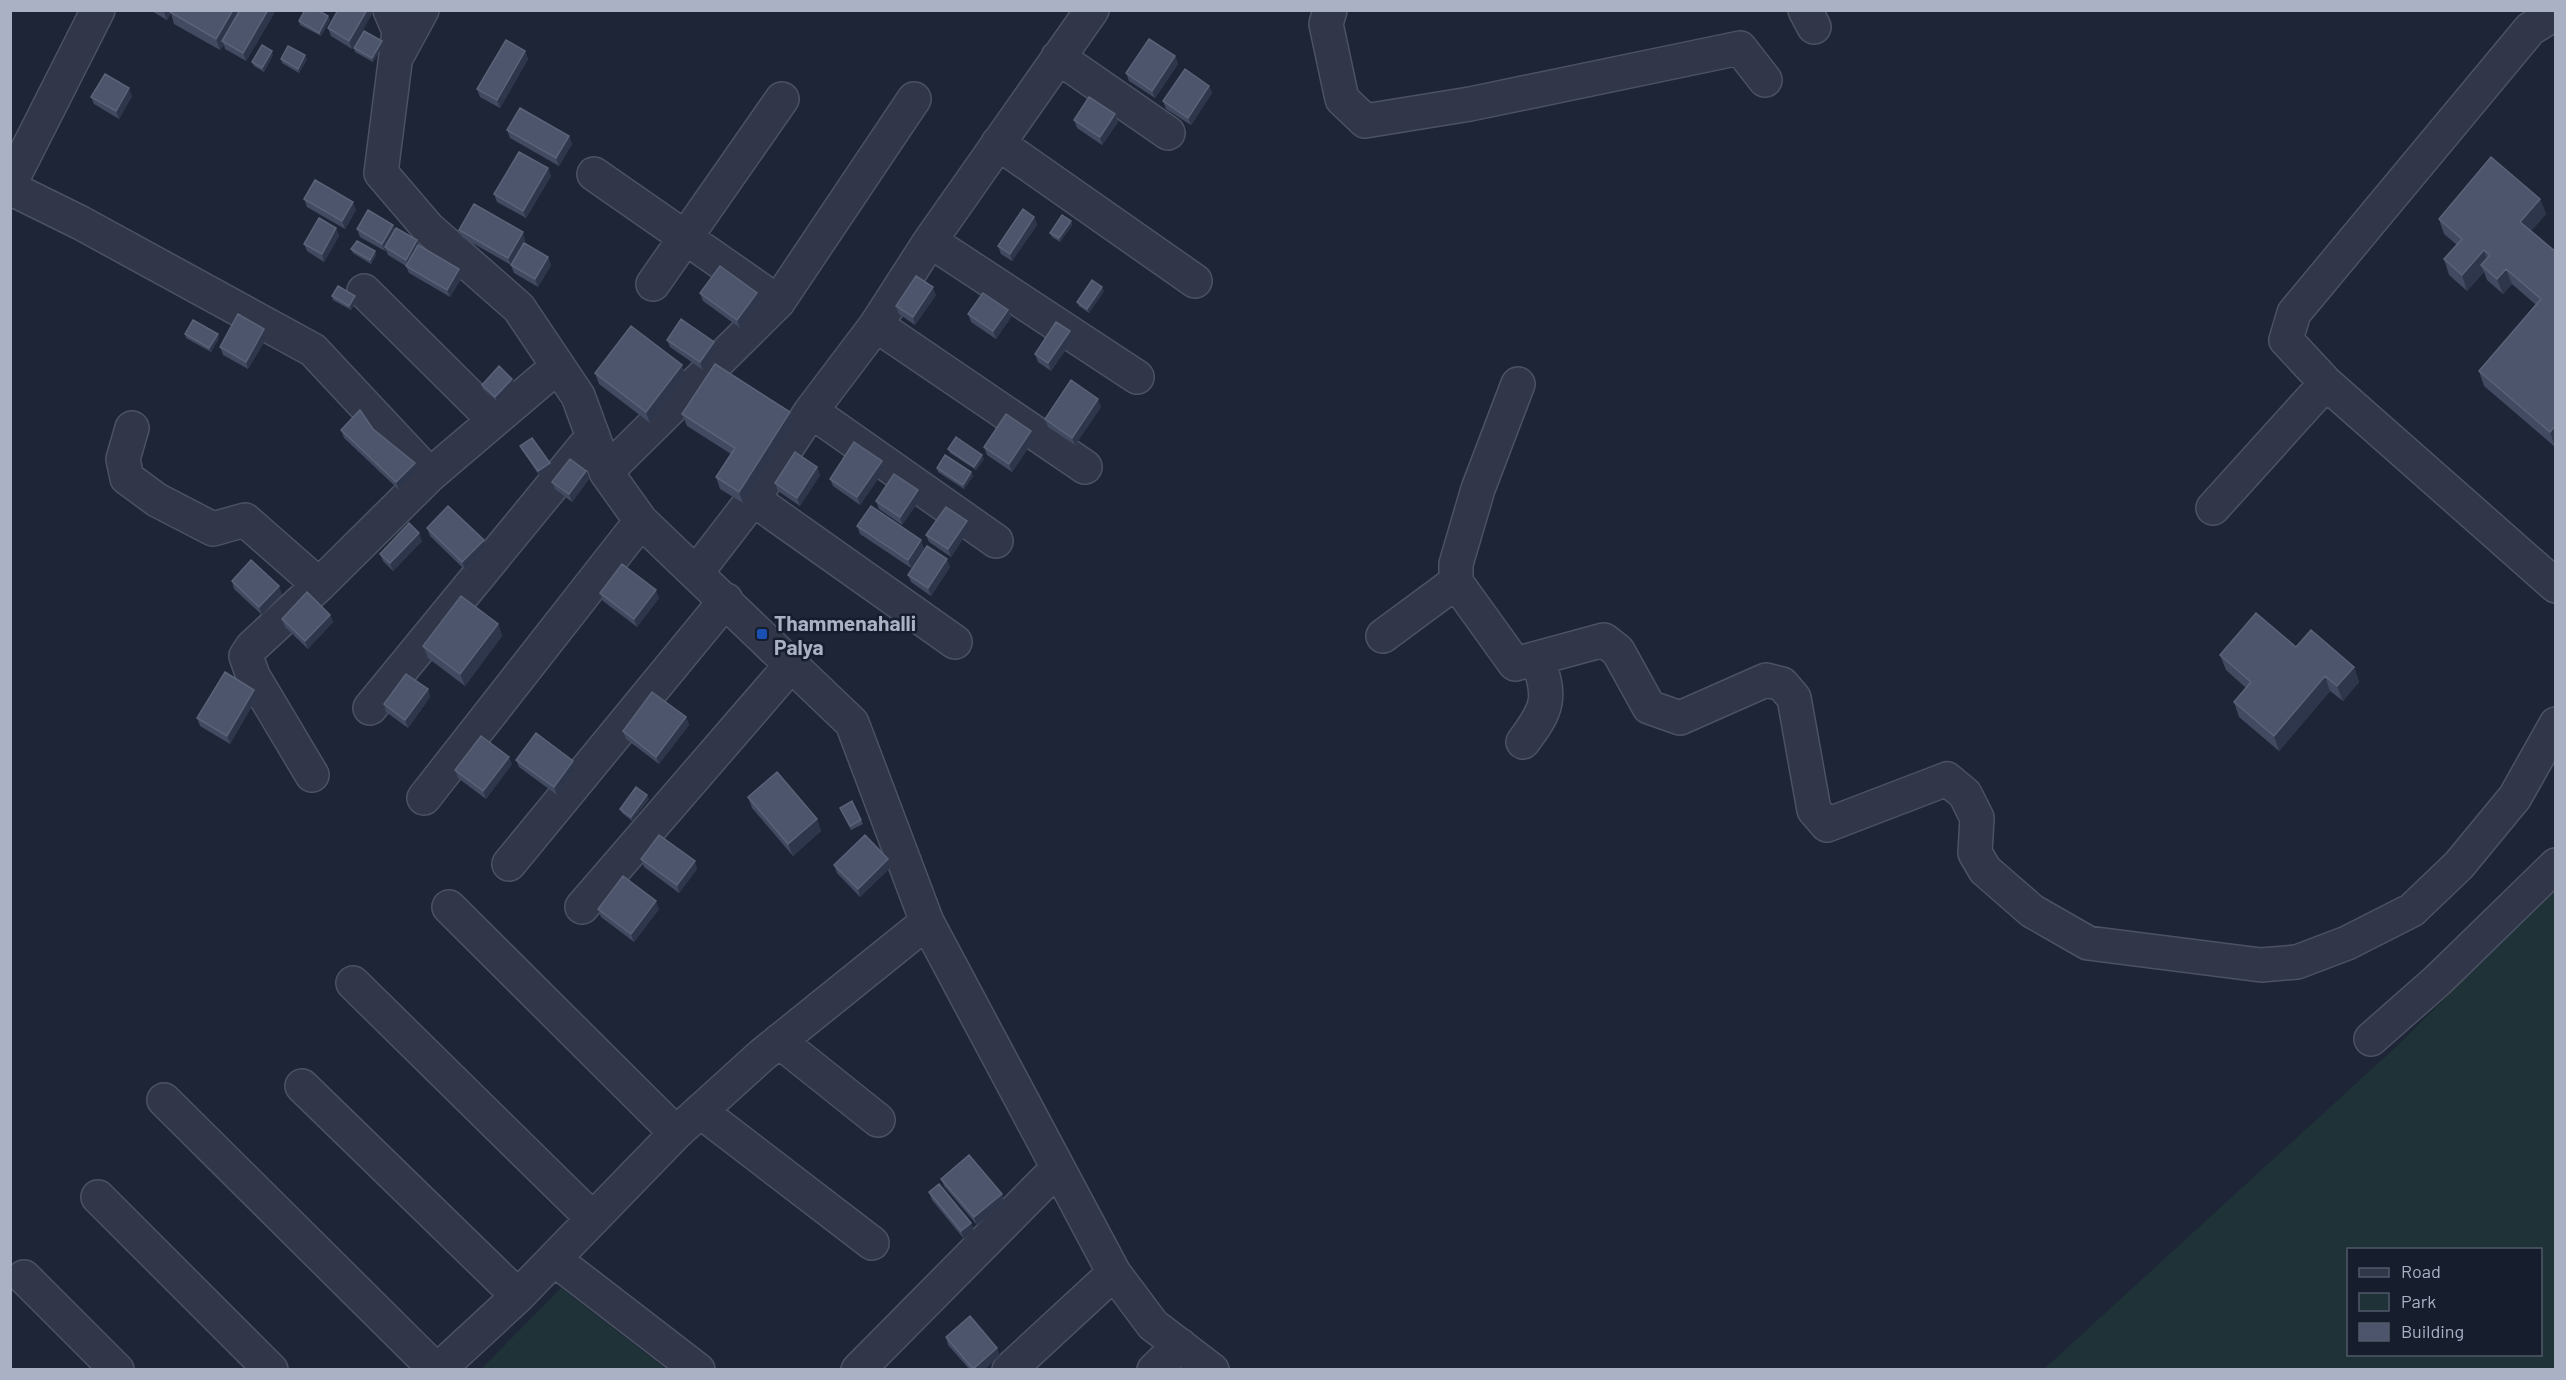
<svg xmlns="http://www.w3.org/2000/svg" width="2566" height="1380" font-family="Barlow,sans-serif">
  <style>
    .green { fill: #1f3238; fill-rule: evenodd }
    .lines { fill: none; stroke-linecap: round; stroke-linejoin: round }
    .minor-casing { stroke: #4b5263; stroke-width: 36 }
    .minor { stroke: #313748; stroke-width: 33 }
    .wall { fill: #414a60 }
    .shaded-wall { fill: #2e364b }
    .building { fill: #4c556b; stroke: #5b6379; stroke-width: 1.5 }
    .transit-dot { fill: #1a4fb4; stroke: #161d2c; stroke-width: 2 }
    .labels { text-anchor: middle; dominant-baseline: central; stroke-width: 5; stroke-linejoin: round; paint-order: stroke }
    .poi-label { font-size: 21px; font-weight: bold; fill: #aab1c5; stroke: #161d2c; text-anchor: start }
  </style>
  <rect width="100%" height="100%" fill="#1d2537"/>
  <path class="green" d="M2555,889v480h-511l355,-325zM2348,1250h192v104h-192z
    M561,1288l105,81h-185z"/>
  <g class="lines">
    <defs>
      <path id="minor" d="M390,10l9,21 -18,142 47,55 91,80 59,88 28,76 35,49 211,202 75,199 187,351 39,52 59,45
        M1330,10l-4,14 16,75 23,22 105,-17 270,-56 25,32
        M1805,10l9,17
        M2556,13l-26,16 -236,284 -8,27 40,43 230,203
        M397,56l25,-46
        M1058,57l110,76
        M998,143l197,138
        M594,174l184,128
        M10,184l88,-174
        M10,188l71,35 232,127 117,125
        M930,241l207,136
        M653,284l129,-185
        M364,291l130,129
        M876,325l209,142
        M1518,384l-40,105 -22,75v18l59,82 89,-24 14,11 31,56 31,11 86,-38 16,4 12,14 20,112 13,15 120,-46 18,15 12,24 -2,35 10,17 47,41 56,32 173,22 36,-3 50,-19 65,-33 47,-45 56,-68 41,-73
        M811,411l185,130
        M132,428l-9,31 4,19 30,22 56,29 32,-9 74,65
        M606,472l172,-170 136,-203
        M753,499l202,143
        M2213,508l113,-125
        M696,573l57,-74 58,-88 65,-86 54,-84 162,-231
        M1383,636l73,-54
        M370,708l223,-272
        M1523,742c25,-33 29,-44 14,-84
        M312,775l-59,-99 -7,-20 6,-9 67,-62 111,-110 128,-109
        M424,798l217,-277
        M509,864l217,-264
        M449,907l227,226
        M582,907l210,-243
        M353,983l240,236
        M2371,1039l67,-59 118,-115
        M779,1041l99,79
        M302,1086l216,210
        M164,1100l272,270
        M700,1111l172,132
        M98,1197l173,173
        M554,1259l144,111
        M24,1277l93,93
        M438,1370l80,-74 158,-163 86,-78 165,-133
        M858,1370l200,-202
        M1009,1370l105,-97
        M1154,1370l26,-25"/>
    </defs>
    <use href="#minor" class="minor-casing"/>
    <use href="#minor" class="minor"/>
  </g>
  <path class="wall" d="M150,10h126l-30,51 -21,-12 -1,-4 -4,5 -46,-26 -3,-11 -4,7z
    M336,10h38l-22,39 -21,-13 -3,-8 10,-16z
    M328,16l2,4 -9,16 -21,-11 -1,-4z
    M383,45l-10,17 -18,-10 -1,-4z
    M525,51l3,8 -28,49 -20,-11 -3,-8z
    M273,55l-9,17 -10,-6 -2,-4z
    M1175,56l3,8 -23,34 -26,-17 -3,-8z
    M281,59h26l-8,14 -17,-10z
    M1209,86l3,7 -21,32 -25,-16 -3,-8z
    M132,96l-13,23 -25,-15 -3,-7z
    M1074,120l44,2 -16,23 -25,-17z
    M507,130l62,6 3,8 -13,22 -49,-28z
    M548,168l3,8 -25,42 -29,-16 -3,-8z
    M304,199l52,11 -11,19 -38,-22z
    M2540,199l6,15 -15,17 25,21 -1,195 -71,-61 -5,-15 57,-66 -24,-21 -9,10 -16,-14 -3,-8 -17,19 -18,-16 -5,-16 13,-14 -13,-11 -5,-15z
    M1034,217l3,8 -25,36 -11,-7 -3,-8z
    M1071,221l1,4 -12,17 -8,-5 -2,-4z
    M393,225l2,5 22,10 2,6 40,23 3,8 -12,20 -41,-24 -3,-7 -18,-11 -2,-5 -1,1 -25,-14 -3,-8z
    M336,228l3,8 -15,26 -17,-11 -3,-7z
    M459,230l66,10 -1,3 24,14 3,8 -13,22 -24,-14 -3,-8 -49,-28z
    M351,249l25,6 -5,9 -18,-11z
    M1104,291l-15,22 -10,-7 -2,-4z
    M700,293l60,8 -20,27 -37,-27z
    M936,295l-21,30 -16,-11 -3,-8z
    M332,296h23l2,4 -6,10 -18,-10z
    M968,314l43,3 -15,22 -25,-17z
    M264,329l3,8 -19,32 -25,-14 -3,-8z
    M185,334l34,4 -8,14 -25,-14z
    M1073,339l-22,32 -13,-9 -3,-8z
    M667,340l50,10 -14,20 -33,-23z
    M595,373l91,4 -36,46 -51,-39z
    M514,383l-17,18 -14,-12 -1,-4z
    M1101,407l-26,38 -27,-18 -3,-8z
    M790,412l4,12 -51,79 -23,-14 -4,-12 15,-23 -44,-28 -5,-12z
    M373,429l42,34 3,8 -19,19 -55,-52 -3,-8z
    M1031,431l3,8 -22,33 -25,-17 -3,-8z
    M520,446l30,17 2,4 -13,8 -17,-25z
    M948,449l36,10 -8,11 -26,-17z
    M882,461l3,8 -25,36 -27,-19 -3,-7z
    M817,467l3,8 -20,31 -22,-15 -3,-8z
    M937,468l34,4 2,4 -9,13 -26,-17z
    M589,479l-17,23 -17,-13 -3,-7z
    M921,498l-19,27 -23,-16 -3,-8z
    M857,526l67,22 -13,20 -51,-34z
    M427,528l59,20 -21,22 -35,-34z
    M970,528l-19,29 -22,-15 -3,-7z
    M422,541l-29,30 -10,-10 -3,-7z
    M950,567l-19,29 -20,-14 -3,-7z
    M232,581l50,13 -20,21 -28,-26z
    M600,593l59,5 -22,29 -34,-26z
    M330,615l3,7 -25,27 -23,-22 -3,-8z
    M498,624l4,12 -37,50 -37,-28 -5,-12z
    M2296,647l58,20 5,15 -16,19 -13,-10 -51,60 -40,-34 -5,-15 12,-14 -20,-18 -6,-15z
    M428,689l2,8 -22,31 -22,-16 -2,-8z
    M257,697l-27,47 -30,-18 -3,-8z
    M686,717l3,8 -30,39 -33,-25 -3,-8z
    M516,760l57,1 3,8 -19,26 -38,-28z
    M512,764l-26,35 -28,-21 -3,-8z
    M748,797l69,22 4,12 -28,25 -41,-48z
    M649,799l-17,22 -10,-8 -2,-4z
    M840,808l21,12 2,4 -12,6z
    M641,859l56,10 -18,24 -35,-26z
    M888,859l3,8 -31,30 -23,-24 -3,-8z
    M598,909h61l-25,33 -33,-25z
    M941,1179l61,15 2,8 -27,23 -33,-39z
    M929,1192l42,31 3,8 -10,8 -32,-39z
    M946,1337l54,18 -16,15h-14l-22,-25z"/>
  <path class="shaded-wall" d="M165,10h7l-5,10 -3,-8z
    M233,10h11l-22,31 2,4 -4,5 -4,-11z
    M268,10h8l-30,51 -3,-8z
    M367,10h7l-22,39 -3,-8z
    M328,16l2,4 -9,16 -2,-3z
    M382,41l1,4 -10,17 -1,-4z
    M272,51l1,4 -9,17 -2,-4z
    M525,51l3,8 -28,49 -3,-8z
    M305,55l2,4 -8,14 -1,-4z
    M1175,56l3,8 -23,34 -3,-7z
    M1209,86l3,7 -21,32 -3,-7z
    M129,88l3,8 -13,23 -3,-8z
    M1115,114l3,8 -16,23 -2,-8z
    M569,136l3,8 -13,22 -3,-8z
    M548,168l3,8 -25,42 -3,-7z
    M2540,199l6,15 -20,23 -6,-15z
    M353,202l3,8 -11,19 -3,-8z
    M1034,217l3,8 -25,36 -2,-7z
    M1071,221l1,4 -12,17 -1,-4z
    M393,225l3,7 -11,15 1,3 -1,1 -3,-7z
    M336,228l3,8 -15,26 -2,-8z
    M523,232l2,8 -14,25 -3,-7z
    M417,240l3,7 -12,20 -2,-7z
    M2484,250l5,15h-8l3,7 -17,19 -5,-16z
    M375,251l1,4 -5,9 -1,-4z
    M548,257l3,8 -13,22 -3,-8z
    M459,269l3,8 -12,20 -3,-7z
    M2506,269l6,15 -9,10 -6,-15z
    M933,287l3,8 -21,30 -2,-8z
    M1102,287l2,4 -15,22 -2,-4z
    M757,293l3,8 -20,27 -3,-8z
    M355,296l2,4 -6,10 -2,-4z
    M1008,310l3,7 -15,22 -3,-8z
    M264,329l3,8 -19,32 -2,-7z
    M1070,331l3,8 -22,32 -3,-8z
    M218,334l1,4 -8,14 -2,-4z
    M714,342l3,8 -14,20 -3,-8z
    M682,365l4,12 -36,46 -4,-11z
    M512,379l2,4 -17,18 -2,-4z
    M1098,399l3,8 -26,38 -3,-7z
    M790,412l4,12 -51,79 -4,-11z
    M2556,425l-1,22 -5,-15z
    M1031,431l3,8 -22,33 -3,-8z
    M982,455l2,4 -8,11 -2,-3z
    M882,461l3,8 -25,36 -3,-8z
    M415,463l3,8 -19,19 -3,-8z
    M550,463l2,4 -13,8 -1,-4z
    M817,467l3,8 -20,31 -3,-8z
    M586,471l3,8 -17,23 -3,-8z
    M971,472l2,4 -9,13 -1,-4z
    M918,490l3,8 -19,27 -2,-8z
    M967,521l3,7 -19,29 -3,-8z
    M419,533l3,8 -29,30 -3,-8z
    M484,540l2,8 -21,22 -3,-8z
    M921,540l3,8 -13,20 -3,-8z
    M947,559l3,8 -19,29 -3,-8z
    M279,586l3,8 -20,21 -3,-8z
    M656,590l3,8 -22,29 -3,-8z
    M330,615l3,7 -25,27 -3,-8z
    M498,624l4,12 -37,50 -5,-12z
    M2354,667l5,15 -16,19 -6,-15z
    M2325,676l5,15 -51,60 -5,-15z
    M428,689l2,8 -22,31 -3,-8z
    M254,690l3,7 -27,47 -3,-8z
    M686,717l3,8 -30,39 -3,-7z
    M509,757l3,7 -26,35 -3,-8z
    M573,761l3,8 -19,26 -3,-8z
    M647,795l2,4 -17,22 -1,-4z
    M817,819l4,12 -28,25 -5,-12z
    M888,859l3,8 -31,30 -2,-8z
    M695,861l2,8 -18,24 -2,-8z
    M656,901l3,8 -25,33 -3,-8z
    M1002,1194l2,8 -27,23 -3,-8z
    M971,1223l3,8 -10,8 -3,-8z
    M997,1348l3,7 -16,15h-11z"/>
  <path class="building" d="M171,10h62l-17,29 -46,-27z
    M240,10h28l-25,43 -21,-12z
    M305,10h13l10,6 -9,17 -20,-12z
    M338,10h29l-18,31 -21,-13z
    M364,31l18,10 -10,17 -18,-10z
    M1149,39l26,17 -23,35 -26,-18z
    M506,40l19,11 -28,49 -20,-11z
    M262,45l10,6 -10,17 -10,-6z
    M288,46l17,9 -7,14 -17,-10z
    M1185,69l24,17 -21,32 -25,-17z
    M105,74l24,14 -13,23 -25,-14z
    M1089,97l26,17 -15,23 -26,-17z
    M520,108l49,28 -13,22 -49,-28z
    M519,152l29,16 -25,43 -29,-17z
    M2491,157l49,42 -20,23 36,30v173l-6,7 -71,-61 62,-72 -35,-30 -9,10 -16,-14 9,-10 -6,-5 -22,25 -18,-16 18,-20 -23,-20z
    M315,180l38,22 -11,19 -38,-22z
    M474,204l49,28 -15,26 -49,-28z
    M1023,209l11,8 -24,37 -12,-8z
    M368,210l25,15 -11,19 -25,-15z
    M1062,215l9,6 -12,17 -9,-5z
    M319,218l17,10 -14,26 -18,-10z
    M396,228l21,12 -11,20 -21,-13z
    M357,241l18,10 -5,9 -19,-11z
    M524,243l24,14 -13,22 -24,-14z
    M418,245l41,24 -12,21 -41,-24z
    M720,266l37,27 -20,27 -37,-27z
    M916,276l17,11 -20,30 -17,-11z
    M1092,280l10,7 -15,22 -10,-7z
    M338,286l17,10 -6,10 -17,-10z
    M983,293l25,17 -15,21 -25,-17z
    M238,314l26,15 -18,33 -26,-15z
    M681,319l33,23 -14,20 -33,-22z
    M193,320l25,14 -9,14 -24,-14z
    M1056,322l14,9 -22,32 -13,-9z
    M631,326l51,39 -36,47 -51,-39z
    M715,364l75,48 -51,80 -23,-15 19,-29 -53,-34z
    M499,366l13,13 -17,18 -13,-12z
    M1071,380l27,19 -26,39 -27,-19z
    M360,410l13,19 42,34 -19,19 -55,-52z
    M1006,414l25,17 -22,33 -25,-17z
    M956,437l26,18 -8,12 -26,-18z
    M532,438l18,25 -12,8 -18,-25z
    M854,442l28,19 -25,36 -27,-18z
    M795,452l22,15 -20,31 -22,-15z
    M945,455l26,17 -8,13 -26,-17z
    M570,459l16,12 -17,23 -17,-12z
    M894,474l24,16 -18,27 -24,-16z
    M448,506l36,34 -22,22 -35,-34z
    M871,506l50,34 -13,20 -51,-34z
    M946,507l21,14 -19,28 -22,-14z
    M409,523l10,10 -29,30 -10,-9z
    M927,546l20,13 -19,29 -20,-13z
    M251,560l28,26 -20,21 -27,-26z
    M622,564l34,26 -22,29 -34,-26z
    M307,592l23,23 -25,26 -23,-22z
    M461,596l37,28 -38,50 -37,-28z
    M2256,613l40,34 15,-17 43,37 -17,19 -12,-10 -51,60 -40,-34 17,-20 -31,-27z
    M225,672l29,18 -27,46 -30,-18z
    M406,674l22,15 -23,31 -21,-16z
    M652,692l34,25 -30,40 -33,-26z
    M536,733l37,28 -19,26 -38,-27z
    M481,736l28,21 -26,34 -28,-21z
    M777,772l40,47 -29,25 -40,-47z
    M636,787l11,8 -16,22 -11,-8z
    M852,801l9,19 -11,6 -10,-18z
    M659,835l36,26 -18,24 -36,-26z
    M865,835l23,24 -30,30 -24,-24z
    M623,876l33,25 -25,33 -33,-25z
    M969,1155l33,39 -28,23 -33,-38z
    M939,1184l32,39 -10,8 -32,-39z
    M970,1316l27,32 -24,21 -27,-32z"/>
  <rect class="transit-dot" x="756" y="628" width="12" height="12" rx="3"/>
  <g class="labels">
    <g class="poi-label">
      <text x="774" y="622">Thammenahalli<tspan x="774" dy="24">Palya</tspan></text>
    </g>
  </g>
  <rect width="2566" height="1380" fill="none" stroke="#aab1c5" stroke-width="24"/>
  <rect x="2347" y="1248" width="195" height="108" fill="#161d2c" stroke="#515869" stroke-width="1.5"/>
  <rect x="2359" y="1268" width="30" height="9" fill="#313748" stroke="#515869" stroke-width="1.5"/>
  <text x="2401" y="1278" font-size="18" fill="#aab1c5">Road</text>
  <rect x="2359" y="1293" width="30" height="18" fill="#1f3238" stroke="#515869" stroke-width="1.5"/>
  <text x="2401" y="1308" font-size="18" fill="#aab1c5">Park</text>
  <rect x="2359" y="1323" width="30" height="18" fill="#4c556b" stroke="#515869" stroke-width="1.5"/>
  <text x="2401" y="1338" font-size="18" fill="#aab1c5">Building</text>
</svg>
